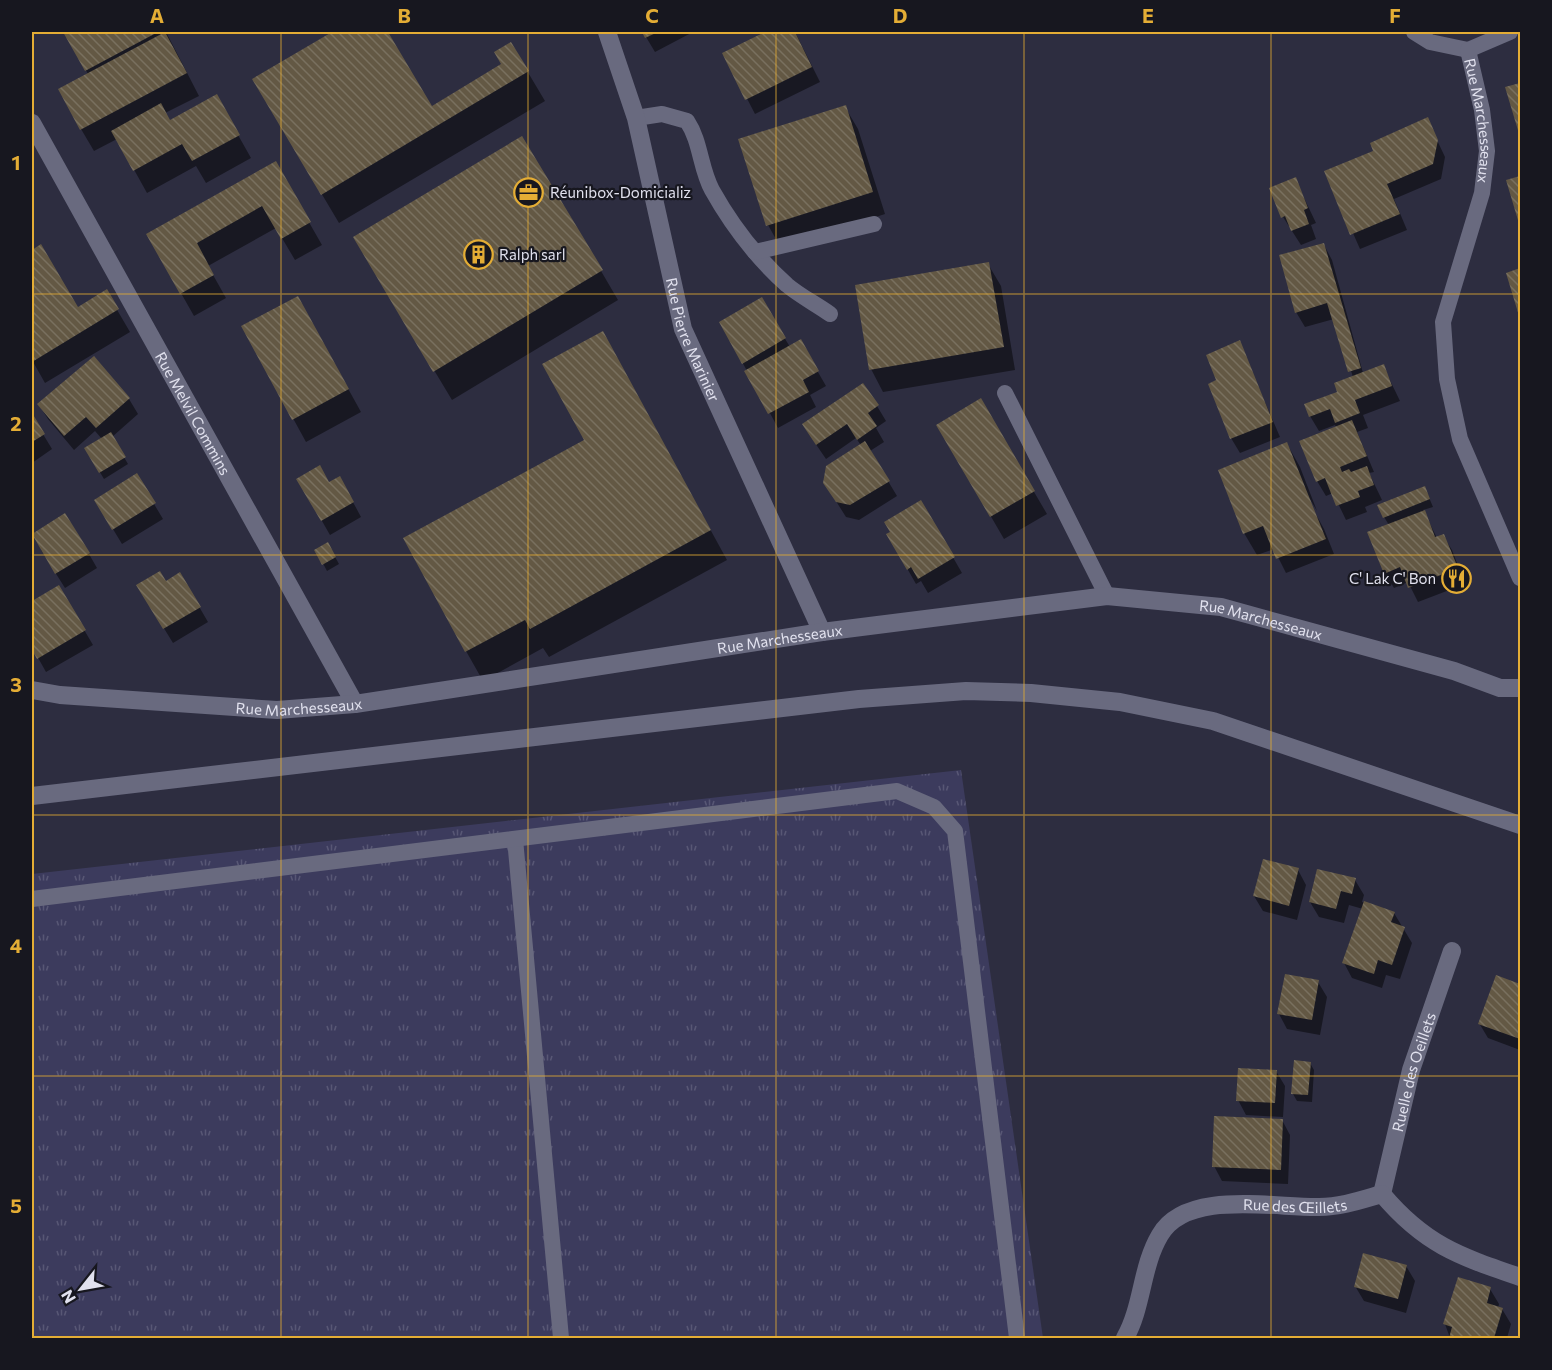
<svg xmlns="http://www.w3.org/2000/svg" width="1552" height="1370" font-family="Commissioner,sans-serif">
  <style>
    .grass { fill: url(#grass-tufts) }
    .shadow { fill: #0007 }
    .building { fill: url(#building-back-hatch) }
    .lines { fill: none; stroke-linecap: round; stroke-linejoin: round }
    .lane { stroke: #696a7f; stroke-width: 16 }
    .street { stroke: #696a7f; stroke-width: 18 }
    .secondary { stroke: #696a7f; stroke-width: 18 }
    .grid { fill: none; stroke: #e4ad35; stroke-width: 1.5; stroke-opacity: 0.55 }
    .labels { text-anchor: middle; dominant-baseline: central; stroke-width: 4.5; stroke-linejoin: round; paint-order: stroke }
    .street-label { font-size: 15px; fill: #e1e1ee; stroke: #17171f }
    .poi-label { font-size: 15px; fill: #e1e1ee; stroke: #17171f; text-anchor: start }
    .neatline { fill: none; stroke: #e4ad35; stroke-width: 2 }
    .grid-label { font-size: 20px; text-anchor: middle; font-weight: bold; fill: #e4ad35 }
  </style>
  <defs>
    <pattern id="grass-tufts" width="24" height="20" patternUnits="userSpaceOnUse" patternTransform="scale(1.5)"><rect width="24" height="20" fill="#3c3b5d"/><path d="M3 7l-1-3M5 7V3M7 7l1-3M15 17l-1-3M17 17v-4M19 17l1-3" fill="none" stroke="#585775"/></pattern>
    <pattern id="building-back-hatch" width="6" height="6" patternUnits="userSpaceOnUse" patternTransform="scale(1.5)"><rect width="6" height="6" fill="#635844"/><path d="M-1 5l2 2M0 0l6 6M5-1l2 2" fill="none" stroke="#79705f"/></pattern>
  </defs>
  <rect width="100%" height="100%" fill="#2d2d40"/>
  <path class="grass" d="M961,770l82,568h-1011v-464z"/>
  <path class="shadow" d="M65,32h101l33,64 -34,17 5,9 46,-26 35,62 -45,25 -10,-17 -49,27 -30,-54 -23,12 -13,-22 7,-55z
    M335,32h51l45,76 72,-43 8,-21 34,57 -206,122 -85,-143z
    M643,32h50l-38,20z
    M769,32h26l25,50 -65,32 -31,-60z
    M1520,85v48l-13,-45z
    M845,107l13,22 27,85 -104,34 -13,-23 -28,-85z
    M1427,119l18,38 -4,22 -47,20 13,31 -47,19 -34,-77 49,-20z
    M275,163l47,82 -27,15 -19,-32 -68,38 18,32 -32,18 -46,-81z
    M1520,177v47l-12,-43z
    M1295,179l21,44 -5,2 5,14 -15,6 -18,-28 -12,-29z
    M1324,245l8,15 31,113 20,-7 17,35 -37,14 5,13 -11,4 17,40 -5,1 13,27 -17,7 2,5 -21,8 -13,-27 -7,3 -9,-15 19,-53 -1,-3 -16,6 -9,-15 29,-23 14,-16 -19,-58 -29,8 -9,-15z
    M40,246l38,63 28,-18 24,41 -85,51 -13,-23v-109z
    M988,264l13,22 14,84 -132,22 -12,-23z
    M372,267l229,4 17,29 -166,100z
    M1520,270v45l-12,-41z
    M761,299l29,48 10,-6 26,45 -16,9 6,12 -38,21 -57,-105z
    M310,320l51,92 -55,30 -63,-115z
    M1239,342l41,95 -40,16 -9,-15z
    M93,358l36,41 9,15 -26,23 16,27 -24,15 -18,-30 16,-10 -7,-8 -21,19 -26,-31 -9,-14z
    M619,363l108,197 -178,97 -6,-9 -60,33 -17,-30 120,-210z
    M980,400l67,114 -43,25 -66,-114z
    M877,406l9,15 -10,7 8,14 -14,9 27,45 -38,24 -13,-3 -12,-19 26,-54 -4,-6 -30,21 -13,-19z
    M32,416l20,33 -20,14z
    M1287,444l13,23 17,44 -7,-12 -2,1 16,29 10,25 -48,19 -12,-24 -17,6 -13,-22z
    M340,478l21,39 -31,18 -32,-56 31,5z
    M1428,495l5,12 -10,3 14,28 6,-2 9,14 13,34 -47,18 -10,-20 -14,6 -9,-15 4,-48 -5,-8z
    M96,501l58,3 9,15 -41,25z
    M921,502l41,71 -34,20 -7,-12 -5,3 -28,-49z
    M328,544l11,20 -12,7 -11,-21z
    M41,550l48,4 8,14 -32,20z
    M180,574l28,48 -35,21 -35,-57 28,-3z
    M59,587l34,58 -47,27 -14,-25v-44z
    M1298,870l8,15 -9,35 -34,-9 -9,-15z
    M1355,880l9,15 -2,7 32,11 18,30 -12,36 -14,-4 -4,13 -30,-10 -8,-15 19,-54 -14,-4 -5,18 -25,-6 -9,-15z
    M1497,976l23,9v65l-32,-12 -9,-15z
    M1318,982l9,15 -7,38 -33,-6 -8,-15z
    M1310,1063l4,7 -2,32 -15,-1 -4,-7z
    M1276,1071l9,15 -2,31 -37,-2 -8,-15z
    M1282,1120l8,15 -2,49 -66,-3 -8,-15z
    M1406,1266l9,15 -9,32 -42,-12 -9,-15z
    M1490,1289l9,15 -1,4 4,1 9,15 -4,14h-57l-5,-14z"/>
  <path class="building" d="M63,32h95l-73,39z
    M165,32l22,41 -107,57 -22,-41z
    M332,32h56l44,74 69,-42 -7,-12 17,-10 18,29 -208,124 -69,-116z
    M642,32h16l-13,6z
    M765,32h30l17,35 -67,33 -23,-47z
    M1520,83v54l-15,-50z
    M217,94l23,41 -48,26 -10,-17 -49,27 -22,-40 50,-28 9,17z
    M846,105l27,87 -107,34 -28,-87z
    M1428,117l10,23 -5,24 -46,20 13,30 -50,21 -26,-64 49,-20 -3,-8z
    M522,136l81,134 -170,102 -80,-135z
    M276,161l35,61 -30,17 -19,-33 -65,37 17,32 -34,19 -34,-60z
    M1520,176v51l-14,-47z
    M1296,177l12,31 -4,2 5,14 -18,7 -6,-15 -4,2 -12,-30z
    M1324,243l37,125 -13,4 -21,-69 -32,10 -16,-58z
    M41,244l37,63 29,-18 12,20 -87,53v-112z
    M989,262l15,85 -135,23 -14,-85z
    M1520,268v51l-14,-46z
    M298,296l51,93 -57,31 -51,-94z
    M762,297l24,41 -44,26 -23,-42z
    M603,331l108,199 -181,99 -5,-9 -60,32 -62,-114 181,-98 -42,-76z
    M801,339l18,32 -16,9 6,12 -41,22 -24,-43z
    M1240,340l33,82 -43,17 -22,-55 8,-4 -10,-25z
    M94,356l36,42 -34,30 -10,-11 -22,19 -27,-32z
    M1384,364l8,22 -37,14 5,13 -25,10 -5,-14 -21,8 -5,-13 33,-12 -3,-9z
    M863,383l16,22 -11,8 9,13 -20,14 -10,-16 -31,21 -14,-21z
    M981,398l54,93 -45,26 -54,-92z
    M32,413l13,21 -13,8z
    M1352,420l15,36 -27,11 2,5 7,-3 2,3 16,-6 7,19 -16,6 2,6 -24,9 -11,-28 -9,4 -17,-41z
    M111,432l15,25 -27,16 -15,-25z
    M865,441l25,40 -40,24 -14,-3 -13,-19 3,-17z
    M1287,442l39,97 -50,20 -13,-33 -20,8 -25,-64z
    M320,465l9,17 11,-6 14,26 -33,19 -25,-42z
    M137,473l19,30 -44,27 -18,-30z
    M1425,486l5,13 -47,19 -6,-13z
    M921,500l34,57 -37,22 -7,-12 -4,3 -21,-36 4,-2 -6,-10z
    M1425,510l10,27 9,-3 14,34 -50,20 -8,-21 -16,7 -17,-42z
    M65,513l25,40 -35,21 -23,-40z
    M328,542l8,15 -14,8 -8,-15z
    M160,571l6,10 14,-9 21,35 -38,22 -27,-44z
    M59,585l27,45 -49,29 -5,-9v-49z
    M1263,859l36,9 -10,38 -36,-10z
    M1317,869l39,9 -4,16 -11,-3 -5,18 -27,-7z
    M1364,901l31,11 -4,10 14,5 -13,38 -14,-5 -4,14 -32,-11z
    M1285,974l34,6 -7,40 -35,-6z
    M1496,975l24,9v55l-42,-15z
    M1294,1060l17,2 -3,33 -17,-1z
    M1238,1068l39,2 -2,33 -39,-2z
    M1214,1116l69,3 -2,51 -69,-3z
    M1363,1253l44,12 -9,34 -44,-12z
    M1458,1277l33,10 -4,16 16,5 -9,30h-45l3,-11 -9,-3z"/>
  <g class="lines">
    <g class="lane">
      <path d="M1414,32l16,10 38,8"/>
      <path id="s1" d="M1468,50l14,60 5,41 -5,42 -39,129 4,57 13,60 60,139"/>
      <path d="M1468,50l42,-18"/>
      <path d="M636,118l26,-4 25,7c14,21 13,47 25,69 19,34 46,69 75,95 13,11 29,19 43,29"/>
      <path d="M755,252l119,-28"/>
      <path d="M1005,393l102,203"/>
      <path d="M515,839l46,499"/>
      <path d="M32,899l865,-108 37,16 21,24 62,507"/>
    </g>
    <g class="street">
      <path id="s2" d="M607,32l29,86 47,211 139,303"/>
      <path id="s3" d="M32,123l323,581"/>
      <path id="s4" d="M32,690l28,5 217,15 78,-6 467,-72 285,-36 114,11 233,64 46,17h20"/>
      <path id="s5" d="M1382,1194l29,-124 41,-119"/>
      <path id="s6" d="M1125,1338c18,-32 16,-71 35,-103 26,-46 115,-27 159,-28 22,0 42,-7 63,-13 43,51 77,62 138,83"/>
    </g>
    <path class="secondary" d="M32,796l827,-97 107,-8 65,2 89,9 93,19 307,104"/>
  </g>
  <path class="grid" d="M281,32v1306M528,32v1306M776,32v1306M1024,32v1306M1271,32v1306M32,294h1488M32,555h1488M32,815h1488M32,1076h1488"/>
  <defs>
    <symbol id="office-ring" viewBox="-11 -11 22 22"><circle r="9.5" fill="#17171f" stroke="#e4ad35" stroke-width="1.5"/><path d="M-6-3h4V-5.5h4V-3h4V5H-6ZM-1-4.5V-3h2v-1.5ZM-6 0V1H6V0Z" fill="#e4ad35"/></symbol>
    <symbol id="building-ring" viewBox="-11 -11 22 22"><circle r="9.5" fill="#17171f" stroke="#e4ad35" stroke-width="1.5"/><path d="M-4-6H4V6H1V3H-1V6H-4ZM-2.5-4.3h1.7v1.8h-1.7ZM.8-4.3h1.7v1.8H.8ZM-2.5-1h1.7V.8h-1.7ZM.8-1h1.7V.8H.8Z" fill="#e4ad35"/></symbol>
    <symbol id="restaurant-ring" viewBox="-11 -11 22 22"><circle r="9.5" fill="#17171f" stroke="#e4ad35" stroke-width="1.5"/><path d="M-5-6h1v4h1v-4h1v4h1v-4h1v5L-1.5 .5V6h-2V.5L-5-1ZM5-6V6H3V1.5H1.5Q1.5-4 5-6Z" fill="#e4ad35"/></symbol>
  </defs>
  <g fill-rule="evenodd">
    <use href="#office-ring" x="512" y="176" width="33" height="33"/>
    <use href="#building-ring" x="462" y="238" width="33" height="33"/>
    <use href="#restaurant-ring" x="1440" y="562" width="33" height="33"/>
  </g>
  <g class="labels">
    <g class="street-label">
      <text stroke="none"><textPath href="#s1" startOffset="72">Rue Marchesseaux</textPath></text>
      <text stroke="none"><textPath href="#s2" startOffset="320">Rue Pierre Marinier</textPath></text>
      <text stroke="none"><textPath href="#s3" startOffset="332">Rue Melvil Commins</textPath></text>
      <text stroke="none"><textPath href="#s4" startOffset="1240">Rue Marchesseaux</textPath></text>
      <text stroke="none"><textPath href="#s4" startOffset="754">Rue Marchesseaux</textPath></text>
      <text stroke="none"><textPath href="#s4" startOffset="268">Rue Marchesseaux</textPath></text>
      <text stroke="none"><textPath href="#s5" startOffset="126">Ruelle des Oeillets</textPath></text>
      <text stroke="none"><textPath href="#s6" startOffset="254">Rue des Œillets</textPath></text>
    </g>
    <g class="poi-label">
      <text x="550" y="192">Réunibox-Domicializ</text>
      <text x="499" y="254">Ralph sarl</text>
      <text x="1436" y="578" text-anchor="end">C' Lak C' Bon</text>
    </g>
  </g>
  <rect width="1552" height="1370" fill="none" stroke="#17171f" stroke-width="66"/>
  <g transform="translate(81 1289) rotate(239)" stroke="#17171f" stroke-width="4.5" paint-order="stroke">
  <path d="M0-4.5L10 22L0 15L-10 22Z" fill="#e1e1ee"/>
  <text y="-9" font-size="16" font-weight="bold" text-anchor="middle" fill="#e1e1ee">N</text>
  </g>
  <rect x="33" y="33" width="1486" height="1304" class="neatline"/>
  <g class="grid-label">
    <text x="157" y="23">A</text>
    <text x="404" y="23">B</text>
    <text x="652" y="23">C</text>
    <text x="900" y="23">D</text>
    <text x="1148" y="23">E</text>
    <text x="1395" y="23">F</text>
    <text x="16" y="170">1</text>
    <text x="16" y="431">2</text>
    <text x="16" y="692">3</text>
    <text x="16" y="953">4</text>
    <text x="16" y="1213">5</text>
  </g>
</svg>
